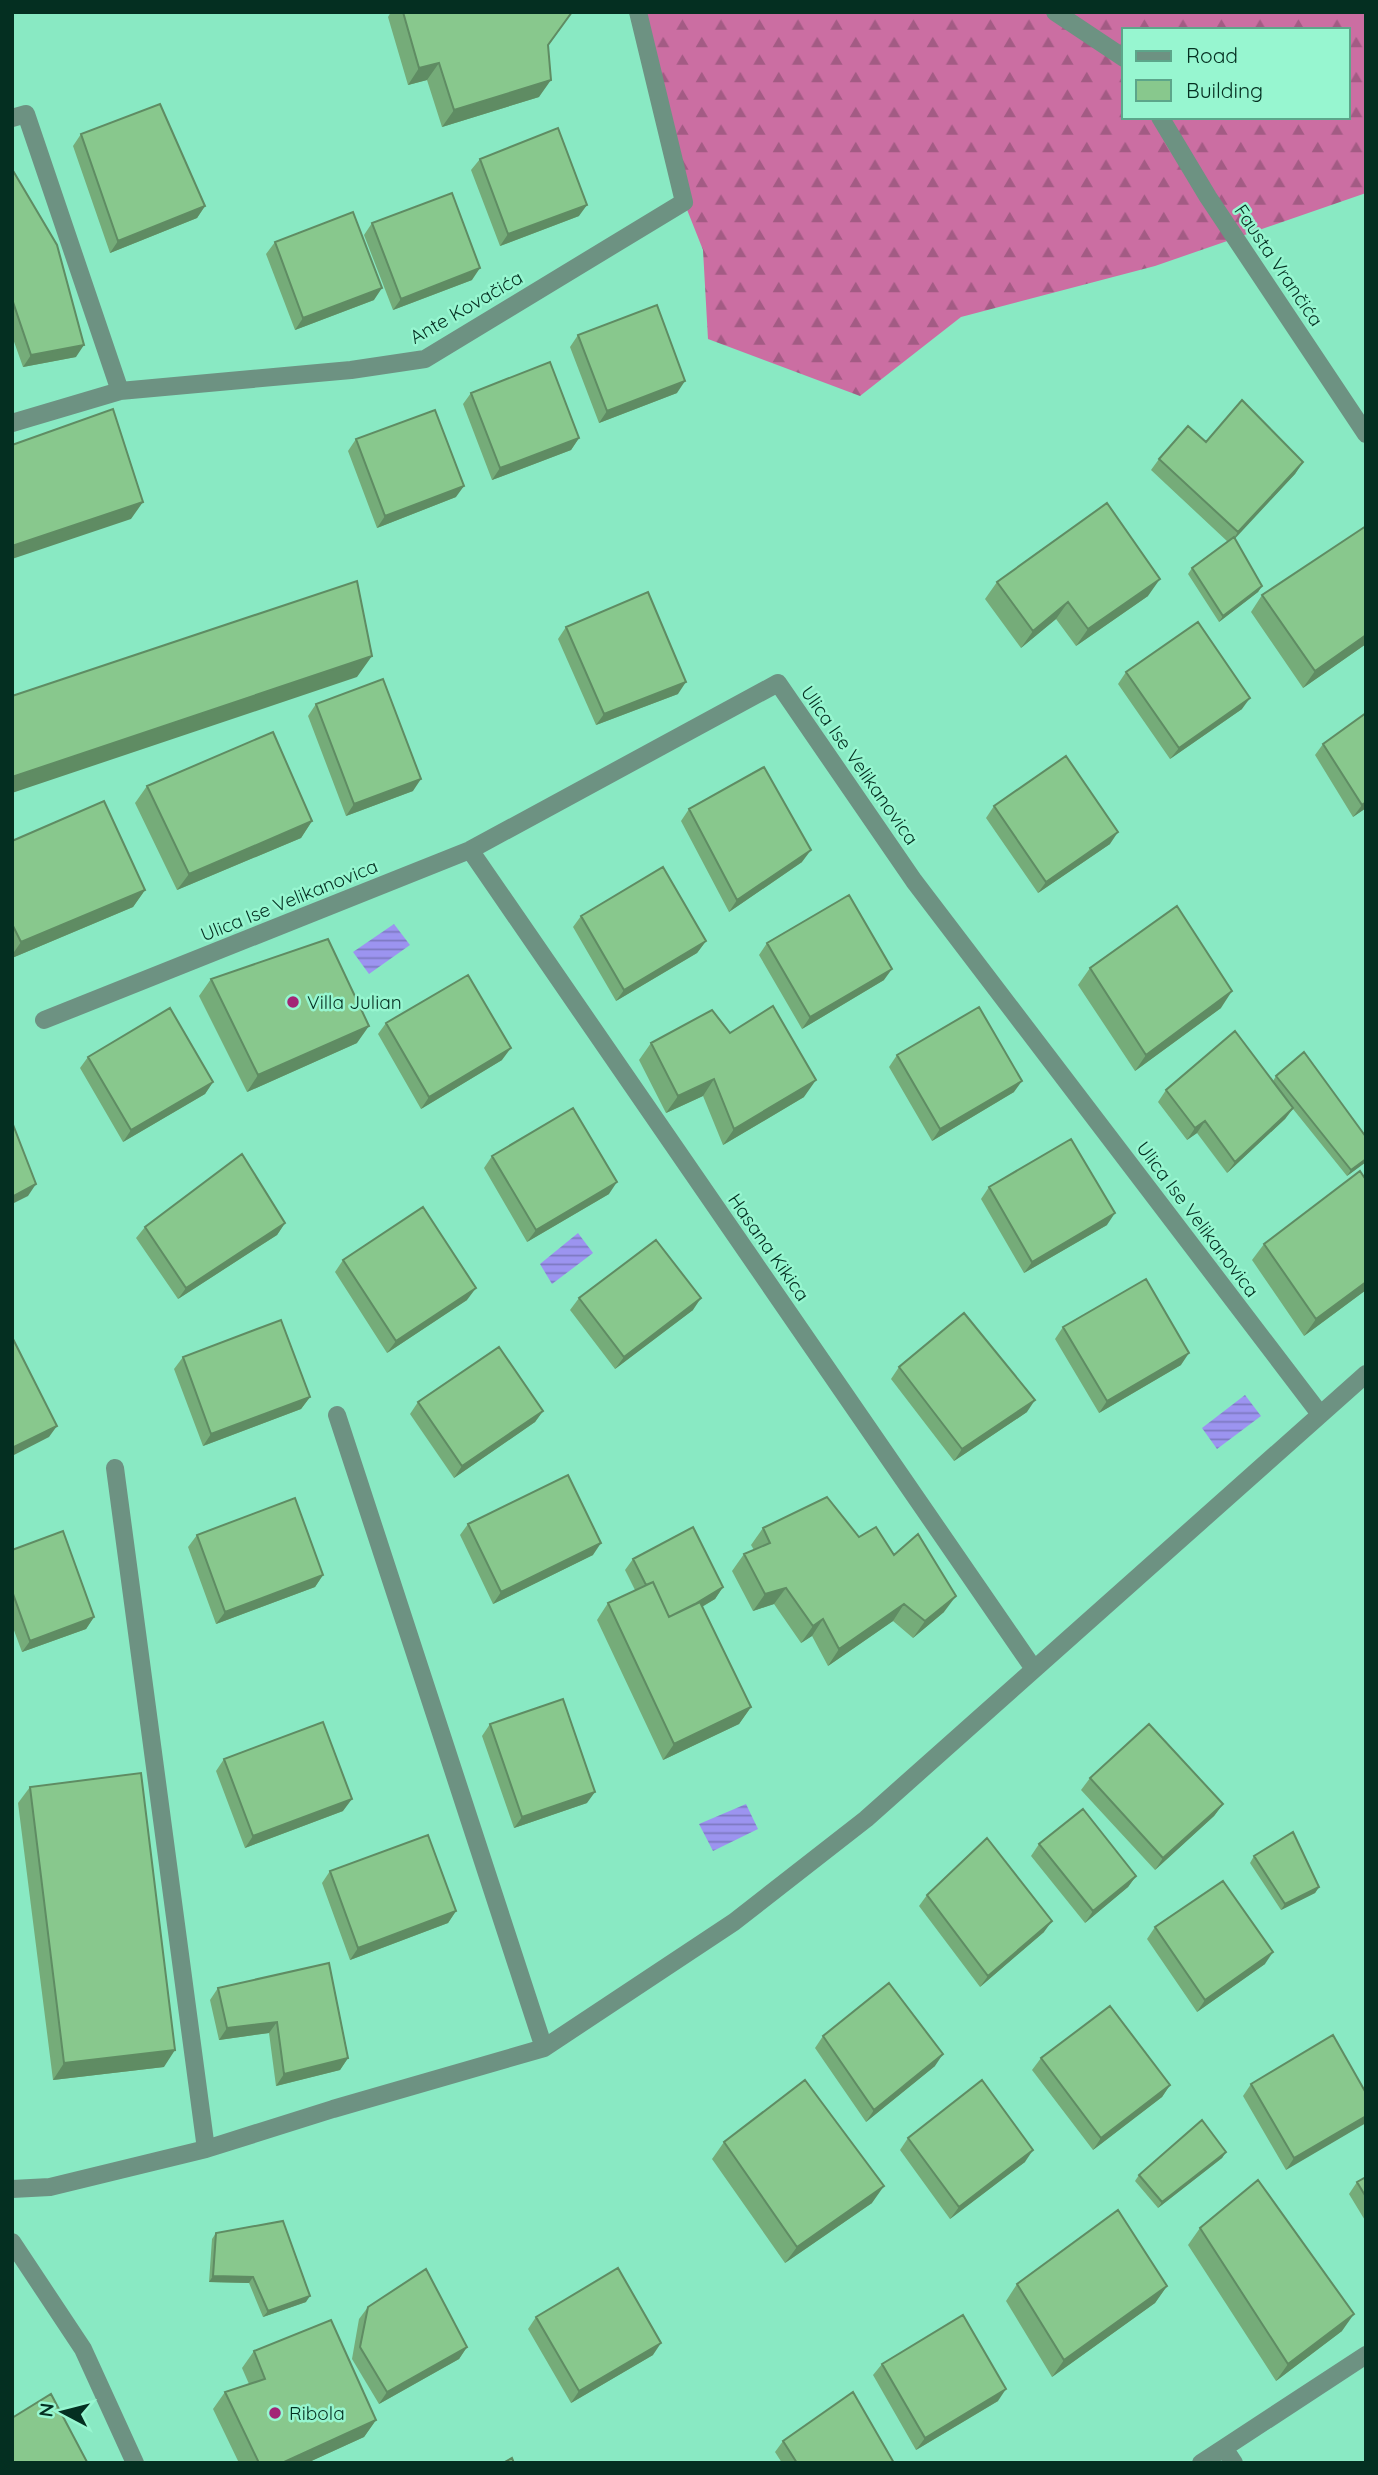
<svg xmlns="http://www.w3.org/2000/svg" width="1378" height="2475" font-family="Quicksand,sans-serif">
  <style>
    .forest { fill: url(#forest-firs); fill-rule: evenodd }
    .water { fill: url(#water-rules) }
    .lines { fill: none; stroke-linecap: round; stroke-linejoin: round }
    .minor { stroke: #6d9282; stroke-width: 18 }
    .wall { fill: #75ac79 }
    .shaded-wall { fill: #5f8c63 }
    .building { fill: #88c88d; stroke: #5f8c63; stroke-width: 2 }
    .poi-dot { fill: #a32476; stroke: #97f6d0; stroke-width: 2.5 }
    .labels { text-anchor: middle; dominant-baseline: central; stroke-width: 5; stroke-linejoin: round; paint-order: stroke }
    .street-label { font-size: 19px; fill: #042f21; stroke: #97f6d0 }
    .poi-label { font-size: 19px; fill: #042f21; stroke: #97f6d0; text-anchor: start }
  </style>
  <defs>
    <pattern id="forest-firs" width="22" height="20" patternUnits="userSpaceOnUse" patternTransform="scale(1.75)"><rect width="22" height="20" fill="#cb6ea2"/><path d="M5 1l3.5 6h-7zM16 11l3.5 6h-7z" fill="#a35b84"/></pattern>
    <pattern id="water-rules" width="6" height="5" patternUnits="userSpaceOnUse" patternTransform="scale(1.75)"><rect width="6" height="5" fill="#9c94f0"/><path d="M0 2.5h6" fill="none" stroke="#7d79c2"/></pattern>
  </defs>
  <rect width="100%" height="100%" fill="#89e9c3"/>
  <path class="forest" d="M638,12h728v181l-211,73 -194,51 -101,79 -152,-57 -5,-89 -19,-48zM1124,30h224v87h-224z"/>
  <path class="water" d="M394,924l16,21 -41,29 -16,-22z
    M578,1233l15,20 -41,31 -12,-20z
    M1245,1395l16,21 -44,33 -15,-21z
    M746,1804l12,25 -45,22 -14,-27z"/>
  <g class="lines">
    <path class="minor" d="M1055,12l69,46
      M1160,117l48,80 158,237
      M12,118l14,-4 94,277
      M12,423l108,-32 231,-21 74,-11 259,-157 -46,-190
      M470,850l564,819
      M44,1020l426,-170 308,-167 136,198 406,533
      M337,1415l207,633
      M115,1468l91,681
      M12,2189l38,-2 156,-38 127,-40 211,-61 190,-126 132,-103 500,-445
      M12,2242l71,107 52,114
      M1224,2448l142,-93
      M1201,2463l23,-15 10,15"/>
  </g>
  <path class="wall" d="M391,12h181l-24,34 -9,51 -97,30 -15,-47 -19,5 -20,-68z
    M81,134l124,72 -8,12 -87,35 -37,-107z
    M480,159l99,57 -79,30 -29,-76z
    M12,169l64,188 -53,10 -11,-31z
    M372,223l100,57 -79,30 -29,-75z
    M275,242l99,58 -79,30 -29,-76z
    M578,335l99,58 -78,30 -29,-76z
    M471,393l108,45 -8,12 -79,30 -29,-76z
    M356,439l100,58 -79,31 -29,-77z
    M1206,442l97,20 -8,12 -61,64 28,48 -4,6 -39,30 -31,-48 4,-6 36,-26 -77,-72 8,-11z
    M1366,526v118l-63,44 -52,-76 11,-17z
    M997,582l151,14 -72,50 -20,-27 -35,29 -36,-49z
    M566,627l112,67 -82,31 -38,-86z
    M1126,672l116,37 -72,50 -52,-75z
    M316,704l97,87 -67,25 -38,-100z
    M1323,744l43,64 -13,9 -38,-62z
    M147,786l165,35 -11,17 -124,52 -42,-87z
    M994,806l116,38 -72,49 -52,-75z
    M689,809l113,53 -73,50 -48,-91z
    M12,841l133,49 -12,17 -121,51z
    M581,916l125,25 -9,12 -81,48 -43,-74z
    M767,943l117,37 -82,49 -43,-74z
    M1090,968l131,40 -86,63 -57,-86z
    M211,979l146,64 -110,49 -48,-96z
    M386,1023l116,37 -81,49 -43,-75z
    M730,1033l74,64 -81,48 -20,-49 -37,17 -27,-53 12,-17z
    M897,1055l117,37 -82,49 -43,-74z
    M88,1057l125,25 -8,12 -82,48 -43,-74z
    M1276,1076l90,61v25l-19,14 -54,-67 -8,10 -58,54 -30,-40 -10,7 -29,-38 8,-12 107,-9z
    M492,1156l117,38 -82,48 -43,-74z
    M1366,1180v110l-62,46 -52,-76 12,-16z
    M989,1187l118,38 -83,48 -43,-74z
    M285,1223l-8,12 -99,64 -42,-61 9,-11z
    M343,1260l124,40 -80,53 -52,-81z
    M579,1298l114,12 -78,59 -45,-59z
    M1063,1327l118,38 -82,48 -44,-74z
    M183,1357l127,40 -9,12 -98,37 -29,-77z
    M899,1367l128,45 -73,49 -63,-82z
    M418,1402l125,9 -8,11 -81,56 -44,-64z
    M468,1524l125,31 -100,49 -33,-69z
    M763,1528l96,9 35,18 50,57 -31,26 -20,-17 -65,45 -16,-30 -11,7 -27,-39 -21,7 -21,-40 12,-17 10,-4 -3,-5z
    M197,1535l126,40 -8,12 -99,37 -28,-77z
    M12,1550l82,67 -8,12 -64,23 -10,-27z
    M633,1559l90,28 -8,12 -13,8 49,100 -12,17 -76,36 -66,-140 11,-17 27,-13 -10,-20z
    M490,1724l97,79 -73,25 -32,-92z
    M224,1759l119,52 -98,37 -29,-77z
    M1090,1778l133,26 -9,12 -59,54 -74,-80z
    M30,1787l134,280 -111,13 -35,-277z
    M1039,1844l97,32 -8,11 -43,36 -54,-67z
    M1254,1856l65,31 -4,6 -34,17 -31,-47z
    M330,1871l126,40 -8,12 -98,37 -28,-77z
    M927,1895l117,37 -64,55 -61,-81z
    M1155,1927l110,37 -68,48 -50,-73z
    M218,1988l130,70 -8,12 -64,16 -7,-53 -50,7 -9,-40z
    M823,2036l112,30 -69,56 -51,-74z
    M1041,2058l129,27 -8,12 -69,53 -61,-80z
    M1251,2084l115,9 -80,77 -43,-74z
    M908,2138l117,24 -75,57 -50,-69z
    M724,2142l148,61 -87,60 -73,-104z
    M1226,2152l-4,6 -64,50 -23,-27 4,-6z
    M1366,2177v45l-17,-28 8,-12z
    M1200,2228l142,103 -66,50 -88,-136z
    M216,2233l90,69 -43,15 -14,-34 -40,-1 3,-43z
    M1017,2284l150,2 -12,17 -103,74 -46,-76z
    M368,2307l99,40 -8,12 -80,45 -27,-45 7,-40z
    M536,2317l117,38 -82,48 -43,-74z
    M254,2351l122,69 -12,17 -57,26h-68l-26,-54 12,-17 24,-8 -7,-16z
    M882,2364l116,37 -82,49 -43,-75z
    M783,2441l111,22h-112l-7,-11z"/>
  <path class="shaded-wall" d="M439,63l-12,17 -19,5 11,-17z
    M551,80l-12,17 -97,30 12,-17z
    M587,205l-8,11 -79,30 8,-12z
    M205,206l-8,12 -87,35 8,-12z
    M480,268l-8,12 -79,30 8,-11z
    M382,288l-8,12 -79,30 8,-12z
    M84,345l-8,12 -53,10 8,-12z
    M685,381l-8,12 -78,30 8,-12z
    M579,438l-8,12 -79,30 8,-12z
    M1303,462l-8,12 -65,70 8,-12z
    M464,486l-8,11 -79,31 8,-12z
    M143,502l-12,17 -119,40v-13z
    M1160,579l-12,17 -72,50 12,-17z
    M1262,586l-4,6 -39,30 4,-6z
    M1068,602l-12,17 -35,29 12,-17z
    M1366,635v9l-63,44 12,-17z
    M372,656l-15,21 -345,116v-16z
    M686,682l-8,12 -82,31 8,-11z
    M1250,698l-8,11 -72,50 9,-11z
    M421,779l-8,12 -67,25 8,-12z
    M1366,802v6l-13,9 9,-12z
    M312,821l-11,17 -124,52 12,-16z
    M1118,832l-8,12 -72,49 8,-11z
    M811,850l-9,12 -73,50 8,-12z
    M145,890l-12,17 -121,51v-3l9,-13z
    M706,941l-9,12 -81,48 8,-11z
    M892,969l-8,11 -82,49 8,-12z
    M1232,991l-11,17 -86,63 11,-16z
    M369,1026l-12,17 -110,49 11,-17z
    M511,1048l-9,12 -81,49 8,-12z
    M714,1079l-11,17 -37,17 12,-17z
    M816,1080l-12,17 -81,48 11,-16z
    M1022,1081l-8,11 -82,49 8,-12z
    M213,1082l-8,12 -82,48 8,-12z
    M1293,1108l-8,11 -58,54 8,-11z
    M1205,1121l-8,12 -10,7 8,-12z
    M1366,1159v3l-19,14 4,-6z
    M617,1182l-8,12 -82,48 9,-12z
    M36,1184l-8,12 -16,8v-7z
    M1115,1213l-8,12 -83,48 8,-11z
    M285,1223l-8,12 -99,64 8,-11z
    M1366,1282v8l-62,46 12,-17z
    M476,1288l-9,12 -80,53 9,-12z
    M701,1298l-8,12 -78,59 9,-12z
    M1189,1353l-8,12 -82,48 8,-12z
    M310,1397l-9,12 -98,37 8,-12z
    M1035,1400l-8,12 -73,49 8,-12z
    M543,1411l-8,11 -81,56 8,-12z
    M57,1426l-8,11 -37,19v-8z
    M601,1543l-8,12 -100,49 8,-12z
    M323,1575l-8,12 -99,37 9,-12z
    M723,1587l-8,12 -58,34 8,-11z
    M786,1588l-12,16 -21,7 12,-17z
    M956,1596l-12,16 -31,26 12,-17z
    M904,1604l-11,17 -65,45 11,-17z
    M94,1617l-8,12 -64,23 8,-11z
    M823,1619l-11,17 -11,7 12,-17z
    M751,1707l-12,17 -76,36 11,-16z
    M595,1792l-8,11 -73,25 8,-11z
    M352,1799l-9,12 -98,37 8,-12z
    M1223,1804l-9,12 -59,54 8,-12z
    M1136,1876l-8,11 -43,36 8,-12z
    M1319,1887l-4,6 -34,17 4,-6z
    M456,1911l-8,12 -98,37 8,-12z
    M1052,1921l-8,11 -64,55 8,-11z
    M1273,1952l-8,12 -68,48 8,-12z
    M277,2022l-8,11 -50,7 8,-12z
    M175,2050l-11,17 -111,13 11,-17z
    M943,2054l-8,12 -69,56 8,-12z
    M348,2058l-8,12 -64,16 8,-12z
    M1170,2085l-8,12 -69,53 8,-12z
    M1366,2116v7l-80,47 8,-12z
    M1033,2150l-8,12 -75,57 9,-12z
    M1226,2152l-4,6 -64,50 4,-6z
    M884,2186l-12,17 -87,60 12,-16z
    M213,2276l40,1 -4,6 -40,-1z
    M1167,2286l-12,17 -103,74 12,-17z
    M310,2296l-4,6 -43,15 5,-6z
    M1354,2314l-12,17 -66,50 12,-17z
    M661,2343l-8,12 -82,48 8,-12z
    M467,2347l-8,12 -80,45 8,-12z
    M1006,2389l-8,12 -82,49 9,-12z
    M376,2420l-12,17 -57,26h-25z"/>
  <path class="building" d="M403,12h169l-24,33 3,35 -97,30 -15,-47 -20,5z
    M160,104l45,102 -87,35 -37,-107z
    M558,128l29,77 -79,29 -28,-75z
    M12,169l45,76 27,100 -53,10 -19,-56z
    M452,193l28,75 -79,31 -29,-76z
    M353,212l29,76 -79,30 -28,-76z
    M657,305l28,76 -78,30 -29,-76z
    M550,362l29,76 -79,30 -29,-75z
    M1242,400l61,62 -65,70 -79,-73 29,-33 18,16z
    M113,409l30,93 -131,44v-101z
    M435,410l29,76 -79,30 -29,-77z
    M1107,503l53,76 -72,50 -20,-27 -35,29 -36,-49z
    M1366,526v109l-51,36 -53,-76z
    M1234,537l28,49 -39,30 -31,-48z
    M357,581l15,75 -360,121v-81z
    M648,592l38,90 -82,32 -38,-87z
    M1198,622l52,76 -71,50 -53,-76z
    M383,679l38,100 -67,25 -38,-100z
    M1366,713v89l-4,3 -39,-61z
    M273,732l39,89 -123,53 -42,-88z
    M1066,756l52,76 -72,50 -52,-76z
    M764,767l47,83 -74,50 -48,-91z
    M104,801l41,89 -124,52 -9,-18v-83z
    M663,867l43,74 -82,49 -43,-74z
    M849,895l43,74 -82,48 -43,-74z
    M1177,906l55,85 -86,64 -56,-87z
    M328,939l41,87 -111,49 -47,-96z
    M468,975l43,73 -82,49 -43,-74z
    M773,1006l43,74 -82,49 -20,-50 -36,17 -27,-53 61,-33 18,23z
    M979,1007l43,74 -82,48 -43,-74z
    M170,1008l43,74 -82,48 -43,-73z
    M1235,1031l58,77 -58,54 -30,-41 -10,7 -29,-38z
    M1304,1052l62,85v22l-15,11 -75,-94z
    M573,1108l44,74 -81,48 -44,-74z
    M12,1122l24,62 -24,13z
    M1071,1139l44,74 -83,49 -43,-75z
    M242,1154l43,69 -99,65 -41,-61z
    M1360,1171l6,9v102l-50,37 -52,-75z
    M423,1207l53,81 -80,53 -53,-81z
    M656,1240l45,58 -77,59 -45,-59z
    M1146,1279l43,74 -82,48 -44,-74z
    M964,1313l71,87 -73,49 -63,-82z
    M281,1320l29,77 -99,37 -28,-77z
    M12,1337l45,89 -45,22z
    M499,1347l44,64 -81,55 -44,-64z
    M568,1475l33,68 -100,49 -33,-68z
    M827,1497l32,40 17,-10 18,28 24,-21 38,62 -31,25 -21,-17 -65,45 -16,-30 -10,7 -27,-38 -21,6 -21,-40 26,-11 -7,-15z
    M295,1498l28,77 -98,37 -28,-77z
    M693,1527l30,60 -28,17 -26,13 -16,-35 -7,3 -13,-26z
    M63,1531l31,86 -64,24 -18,-50v-41z
    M653,1582l16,35 31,-15 51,105 -77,37 -66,-141z
    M563,1699l32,93 -73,25 -32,-93z
    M323,1722l29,77 -99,37 -29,-77z
    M1149,1724l74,80 -60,54 -73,-80z
    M141,1773l34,277 -111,13 -34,-276z
    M1083,1809l53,67 -43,35 -54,-67z
    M1293,1832l26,55 -34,17 -31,-48z
    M428,1835l28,76 -98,37 -28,-77z
    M987,1838l65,83 -64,55 -61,-81z
    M1223,1881l50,71 -68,48 -50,-73z
    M329,1963l19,95 -64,16 -7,-52 -50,6 -9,-40z
    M889,1983l54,71 -69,56 -51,-74z
    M1110,2006l60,79 -69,53 -60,-80z
    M1333,2035l33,58v23l-72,42 -43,-74z
    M805,2080l79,106 -87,61 -73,-105z
    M982,2080l51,70 -74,57 -51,-69z
    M1202,2120l24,32 -64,50 -23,-27z
    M1366,2177v20l-9,-15z
    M1258,2180l96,134 -66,50 -88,-136z
    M1118,2210l49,76 -103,74 -47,-76z
    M283,2221l27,75 -42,15 -15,-34 -40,-1 3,-43z
    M618,2268l43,75 -82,48 -43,-74z
    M426,2269l41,78 -80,45 -27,-45 8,-40z
    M963,2315l43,74 -81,49 -43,-74z
    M331,2320l45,100 -94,43h-23l-34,-71 40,-13 -11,-28z
    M853,2392l41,71h-97l-14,-22z
    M51,2394l36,68 -75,1v-45z
    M512,2458l2,5h-11z"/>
  <g class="poi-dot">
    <circle cx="293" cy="1002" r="7"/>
    <circle cx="275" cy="2413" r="7"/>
  </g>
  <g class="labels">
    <g class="street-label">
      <text transform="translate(1279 265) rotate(56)">Fausta Vrančića</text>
      <text transform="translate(466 307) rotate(-30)">Ante Kovačića</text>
      <text transform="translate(860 765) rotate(55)">Ulica Ise Velikanovica</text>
      <text transform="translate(289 900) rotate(-22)">Ulica Ise Velikanovica</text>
      <text transform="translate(1198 1219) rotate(53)">Ulica Ise Velikanovica</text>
      <text transform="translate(769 1247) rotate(55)">Hasana Kikica</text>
    </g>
    <g class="poi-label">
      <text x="307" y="1002">Villa Julian</text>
      <text x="289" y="2413">Ribola</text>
    </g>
  </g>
  <rect width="1378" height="2475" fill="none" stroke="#042f21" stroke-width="28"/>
  <rect x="1122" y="28" width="228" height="91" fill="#97f6d0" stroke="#5ca68a" stroke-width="2"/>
  <rect x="1136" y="51" width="35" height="10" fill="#6d9282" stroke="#5ca68a" stroke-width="2"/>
  <text x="1186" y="63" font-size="21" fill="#042f21">Road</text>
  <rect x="1136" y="80" width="35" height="21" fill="#88c88d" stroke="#5ca68a" stroke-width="2"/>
  <text x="1186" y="98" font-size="21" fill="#042f21">Building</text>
  <g transform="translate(63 2412) rotate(277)" stroke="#97f6d0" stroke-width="5" paint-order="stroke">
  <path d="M0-5L12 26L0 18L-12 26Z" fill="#042f21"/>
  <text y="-10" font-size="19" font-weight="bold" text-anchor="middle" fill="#042f21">N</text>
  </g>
</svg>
